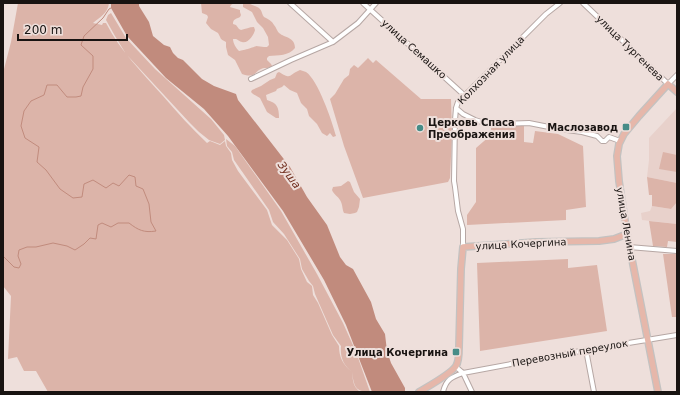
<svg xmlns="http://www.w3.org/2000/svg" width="680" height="395" font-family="'DejaVu Sans',sans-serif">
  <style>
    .built { fill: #e8d1cb }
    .green { fill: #dcb4a9 }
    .water { fill: #c18b7d }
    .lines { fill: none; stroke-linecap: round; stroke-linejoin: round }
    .stream { stroke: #c18b7d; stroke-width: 1 }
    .minor-casing { stroke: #b6a7a4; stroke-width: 6 }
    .major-casing { stroke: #c3c2c1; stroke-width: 8 }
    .minor { stroke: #fff; stroke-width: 4 }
    .major { stroke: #e6b7aa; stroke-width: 5.5 }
    .poi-dot { fill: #468c87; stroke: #eedfdb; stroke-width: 1.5 }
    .labels { text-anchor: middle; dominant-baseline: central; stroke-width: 4; stroke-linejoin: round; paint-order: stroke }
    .street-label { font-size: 10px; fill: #181311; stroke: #eedfdb }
    .poi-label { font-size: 10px; font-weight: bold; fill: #181311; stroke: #eedfdb; text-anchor: end }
    .water-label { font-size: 11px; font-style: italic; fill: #6d2a1a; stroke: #eedfdb }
  </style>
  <rect width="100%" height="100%" fill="#eedfdb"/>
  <path class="built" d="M677,108v75l-30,-6 2,-17v-22z
    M677,202v22l-35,-4 -1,-7 9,-2 2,-5 18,3z"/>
  <path class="green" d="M18,3h91c-1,10 -9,14 -16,20l9,2 1,-2h3c15,29 35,48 57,73 14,16 28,32 44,47l3,-2 10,4 5,-4 1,5 5,7 1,7 6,11 29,39 5,15 15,15 12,19 2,10 6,13 5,4 1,9 5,8 14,32 7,11c0,11 4,19 13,26 1,10 1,14 8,20h-312l-12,-21h-12l-7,-14 -9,2 3,-63 -8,-10v-213l8,-31z
    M201,3h33l-3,2 -1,2 10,3v2l1,3 -1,2c-4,2 -7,2 -7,7l3,1 3,4 2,1c5,-1 8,-3 13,-3l1,3c-1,5 -7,14 -13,12 -2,0 -5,-3 -6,-3h-3c0,4 3,9 6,12 2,0 16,-4 17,-5l8,1h3l2,-2 -1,-8 -5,-9 -6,-6 -5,-10 -9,-5v-4h6c3,3 8,3 11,6 2,2 2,6 4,8 4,2 8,4 10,8 2,2 3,6 5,8 6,5 16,4 16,15 -6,8 -17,7 -26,8l-2,2v2l4,4 1,2 -1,1c-3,1 -5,1 -7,1 -10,2 -7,11 -22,6l-7,-14 -7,-5 -2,-8v-5c-7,-4 -4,-2 -8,-9l-7,-4 -5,-6 2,-6 -1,-2 -5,-2z
    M111,13l15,25 29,31 56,50 13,16 1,5 -5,4 -11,-4 -10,-8 -10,-10 -37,-40 -26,-28 -11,-18 -9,-16 2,-5z
    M368,58l5,5 3,-3 45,39h30l1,35 -2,44 -2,4 -85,16 -19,-52 -14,-47 5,-5 9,-15 5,-4 1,-6 4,-4 4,3z
    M300,70c2,1 4,1 6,2 12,8 26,49 30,64l-3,1 -3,-4 -3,3 -5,-3 -5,-9 -8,-8 -2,-7 -6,-6 -4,-10 -7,-3 -6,-5 -2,2 -5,2 -1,2 -10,4 1,5c10,3 12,7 12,18h-3l-9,-6 -7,-14 -7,-4 -2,-2 1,-2 9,-4 9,-6 5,-2 2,-5 2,-1c13,8 9,3 21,-2z
    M491,126h33v16l9,1 2,-12 23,3 25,12 3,61 -20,3v10l-99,5v-10l9,-13v-54l15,-13z
    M226,139l9,7 46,65 36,63 26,49 13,29 14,40c-15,0 -16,-6 -18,-20 -9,-7 -12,-15 -11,-26l-8,-11 -18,-41 -2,-8 -4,-5 -7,-12 -2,-10 -16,-25 -11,-12 -4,-12 -35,-50 -2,-8 -5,-6z
    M663,152l14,3v17l-18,-3z
    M647,177l30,6v19l-6,7 -19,-3v-11h-3z
    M348,181l2,1 4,10 6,7 -1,8 -2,5 -2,1 -5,1 -6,-1c-2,-4 -1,-8 -4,-13 -2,-4 -6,-5 -8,-10l1,-3 8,-1z
    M649,221l28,3v18l-9,-1 -1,6 -14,-1z
    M663,254h14v63h-5z
    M568,259v9l29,-3 10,66 -127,20 -3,-88z"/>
  <path class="water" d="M111,3h28v3l10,16 4,14 11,9 6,2 3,6 5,5 5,2 19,19 12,7 22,8 2,6 52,67 17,30 20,28 13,32 6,8 7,4 18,33 5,17 9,15 2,17 4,12 14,25v4h-33l-26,-67 -22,-45 -41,-69 -55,-75 -24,-27 -38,-31 -39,-42 -16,-28z"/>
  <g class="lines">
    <path class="stream" d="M3,256l11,11 5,1 2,-4 -3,-8 1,-6 8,-3h9l17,-4 14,3 8,4 9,-6 6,-6 6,1 2,-14 4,-2 9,4 7,-4h11c9,7 15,10 27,8l-5,-9 -2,-18 -6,-15 -7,-3 -1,-9 -6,-2 -10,11 -6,-3 -7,5 -13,-8 -9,4 -2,13 -9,1 -13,-9 -14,-19 -9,-8 2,-15 -14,-9 -4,-12 3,-15 7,-10 13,-6 3,-10h10l10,12h9l5,-1 2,-9 10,-18v-13l-12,-11 3,-9 19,-18 6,-9 2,-1"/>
    <defs>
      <path id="minor" d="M290,3l43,39
        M363,3l101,92
        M583,3l85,81 9,-9
        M251,79l40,-19 42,-18 25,-19 18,-20
        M456,108l7,6 12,6 10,3 13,1 31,-1 30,6 23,3 15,4 5,5h3l4,-4 11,4
        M463,247v-18l-5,-18 -3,-24 -1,-6 1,-61 1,-12 2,-6 88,-88 14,-11
        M629,247l48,4
        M586,350l8,42
        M456,367l7,6 9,19
        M443,392c3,-13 9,-15 20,-19l123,-23 91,-15"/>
      <path id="major" d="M419,392c8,-5 32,-18 37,-26 3,-5 3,-13 3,-19l2,-78 2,-22 73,-5 63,-1 15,-2 13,-5
        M658,392l-31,-158 -8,-53 -2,-25 2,-12 5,-10 15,-18 29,-32 9,8"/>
    </defs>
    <use href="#minor" class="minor-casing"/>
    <use href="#major" class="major-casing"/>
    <use href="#minor" class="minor"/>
    <use href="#major" class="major"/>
  </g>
  <g class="poi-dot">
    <rect x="622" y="123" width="8" height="8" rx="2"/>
    <circle cx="420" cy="128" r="4"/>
    <rect x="452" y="348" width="8" height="8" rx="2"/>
  </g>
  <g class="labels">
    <g class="street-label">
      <text transform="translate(630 48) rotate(44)">улица Тургенева</text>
      <text transform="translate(414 49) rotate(42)">улица Семашко</text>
      <text transform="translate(491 70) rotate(-46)">Колхозная улица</text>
      <text transform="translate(626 224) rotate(80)">улица Ленина</text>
      <text transform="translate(521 244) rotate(-3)">улица Кочергина</text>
      <text transform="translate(570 353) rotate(-10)">Перевозный переулок</text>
    </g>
    <g class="poi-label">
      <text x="428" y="122" text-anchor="start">Церковь Спаса<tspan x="428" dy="12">Преображения</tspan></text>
      <text x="618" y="127">Маслозавод</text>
      <text x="448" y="352">Улица Кочергина</text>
    </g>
    <g class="water-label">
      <text transform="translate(289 175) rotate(54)">Зуша</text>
    </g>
  </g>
  <rect width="680" height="395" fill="none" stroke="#181311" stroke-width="8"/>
  <path d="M18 34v6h109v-6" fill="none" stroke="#181311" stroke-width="2"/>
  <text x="24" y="34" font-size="12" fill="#181311" stroke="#eedfdb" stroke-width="3" paint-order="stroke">200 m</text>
</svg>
